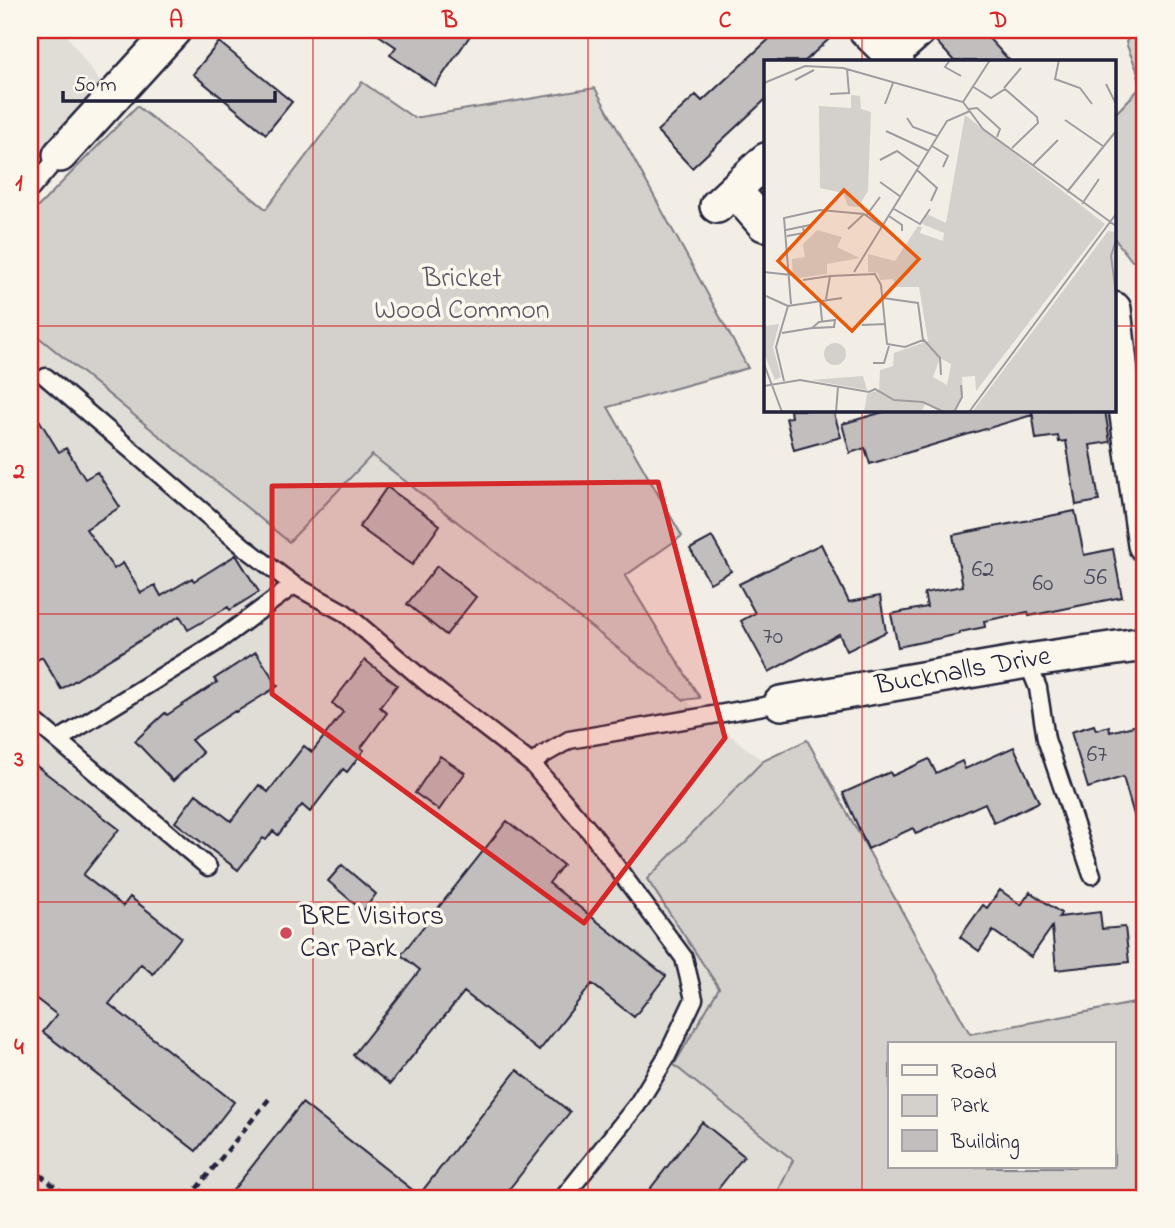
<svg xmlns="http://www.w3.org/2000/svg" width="1175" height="1228" font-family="'Indie Flower',sans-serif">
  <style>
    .built { fill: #e0dcd6 }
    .green { fill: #d4d1cc; stroke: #7b7a84; stroke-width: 2; fill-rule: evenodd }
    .building { fill: #c2bebe; stroke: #22223b; stroke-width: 2 }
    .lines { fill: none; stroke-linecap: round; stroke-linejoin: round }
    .lane-casing { stroke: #22223b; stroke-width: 21 }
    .street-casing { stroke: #22223b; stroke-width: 38 }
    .path { stroke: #22223b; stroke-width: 4.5; stroke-dasharray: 7 5; stroke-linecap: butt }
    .lane { stroke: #fbf7ec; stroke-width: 16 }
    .street { stroke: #fbf7ec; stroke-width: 33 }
    .marked { fill: #d62828; fill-opacity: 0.2; stroke: #d62828; stroke-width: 5; stroke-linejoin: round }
    .grid { fill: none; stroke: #d62828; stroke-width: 2; stroke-opacity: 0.55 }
    .poi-dot { fill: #d1495b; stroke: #fbf7ec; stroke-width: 2.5 }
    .labels { text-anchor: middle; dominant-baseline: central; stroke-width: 7; stroke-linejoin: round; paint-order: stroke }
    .number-label { font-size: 24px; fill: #4a495c }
    .park-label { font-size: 28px; fill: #575766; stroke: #fbf7ec }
    .street-label { font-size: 28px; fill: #22223b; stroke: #fbf7ec }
    .poi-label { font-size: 28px; fill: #22223b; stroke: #fbf7ec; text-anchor: start }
    .inset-road { fill: none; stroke: #9f9ca1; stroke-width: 2 }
    .view { fill: #e8590c; fill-opacity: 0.15; stroke: #e8590c; stroke-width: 3.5 }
    .inset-edge { fill: none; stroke: #22223b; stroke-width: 3.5 }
    .neatline { fill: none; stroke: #d62828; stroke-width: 2.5 }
    .grid-label { font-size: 23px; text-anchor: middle; font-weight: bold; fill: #d62828 }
  </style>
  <rect width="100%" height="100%" fill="#f2eee5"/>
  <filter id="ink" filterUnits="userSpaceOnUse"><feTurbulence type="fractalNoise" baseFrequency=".0143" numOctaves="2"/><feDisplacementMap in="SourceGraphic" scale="14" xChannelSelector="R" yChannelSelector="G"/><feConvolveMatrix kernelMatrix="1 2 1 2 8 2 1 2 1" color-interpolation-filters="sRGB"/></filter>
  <g filter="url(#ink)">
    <path class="built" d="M30,30h33l37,52 -70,104z
      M30,330l259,212 83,-87 391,306 -116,118 72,109 -45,77 119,95 -18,38h-745z"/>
    <path class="green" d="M1135,30h10v228l-13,3 -18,-23v-123l26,-27c1,-16 -10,-31 -14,-46z
      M362,82l52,36 181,-30 153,280 -140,39 74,129 -57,40 75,122 -16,2 -312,-245 -83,87 -259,-212v-115l107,-109 129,103z
      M807,740l163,294 175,-33v197h-370l18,-38 -119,-95 45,-77 -72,-109 116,-118zM890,1044h224v123h-224z"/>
    <path class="building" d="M371,30h103l-39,56 -45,-31 6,-8z
      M779,30h60l-34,31h-39v38l-74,69 -35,-37 39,-36 6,6z
      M938,30h43l29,31h-56l-19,-21 2,-5z
      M219,42l73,60 -26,32 -73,-60z
      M30,405l29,47 7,-4 19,31 12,-7 23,35 -34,22 28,40 9,-6 18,30 14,-8 6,11 31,-18 2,3 42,-26 23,37 -29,18 -2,-3 -40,23 -8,-14 -119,73 -19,-32 -12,8z
      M790,410h43l8,27 -47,13 -8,-32 5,-1z
      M890,410h141l1,5 -162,49 -5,-16 -15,5 -8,-29z
      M1032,410h73l5,32 -20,3 9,56 -23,4 -10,-64 -7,1 -1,-6 -22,3z
      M387,487l53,38 -28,40 -53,-38z
      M1075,511l9,44 29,-6 9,48 -93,19 -1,-4 -44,9 1,6 -25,5v2l-62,13 -7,-33 36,-7 -3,-14 39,-7 -10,-51z
      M712,537l19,34 -21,12 -20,-34z
      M821,544l28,58 31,-6 6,36 -39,19 -8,-17 -70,38 -28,-51 14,-8 -16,-29z
      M437,566l39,31 -30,38 -39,-31z
      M256,652l22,34 -42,26 -1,-1 -44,29 12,13 -30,28 -38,-40 30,-28 2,2 50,-33 -3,-3z
      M365,660l32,25 -17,22 7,6 -26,35 3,2 -17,22 -4,-3 -33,43 -8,-7 -24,30 -5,-4 -7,9 -3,-2 -25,32 -63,-48 21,-28 35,27 28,-36 9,7 36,-46 8,6 31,-40 -11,-9z
      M1145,723v108l-6,1 -16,-55 -35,11 -17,-56 23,-7 2,5 13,-4 1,6z
      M1014,747l25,55 -45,21 -9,-20 -69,31 -3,-6 -45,21 -25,-56 47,-21 2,4 37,-17 7,14 26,-12 3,8z
      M440,756l25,17 -26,37 -24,-17z
      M30,761l89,68 -36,46 40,31 7,-9 51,40 -28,37 -12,-10 -32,40 125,98 -38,49 -153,-119 14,-17 -27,-21z
      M507,821l56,44 -14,18 117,93 -32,41 -42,-33 -53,67 -75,-59 -74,92 -37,-29 67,-85 -19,-15z
      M342,865l34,29 -13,17 -35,-30z
      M1000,890l21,15 9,-13 31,21 -2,4 41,-5 2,17 23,-2 4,35 -73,8 -4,-43 -21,30 -38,-26 -14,20 -19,-14 23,-32 4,3z
      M517,1070l53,42 -68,86h-275l75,-95 117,92z
      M702,1122l42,34 -33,42h-68z"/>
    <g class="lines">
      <defs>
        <path id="lane" d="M30,190l30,-35
          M46,377l197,169 51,39
          M1027,661l11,27 8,51 46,136
          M30,717l178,150
          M58,740l156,-96 80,-59 51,28 82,70 105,81 60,70 92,124 10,41 -27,57 -30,49 -74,93
          M532,764l11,-9 26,-15 212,-37"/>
        <path id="street" d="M866,30l31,31
          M891,55l28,-25
          M60,155l114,-125
          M734,190l30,34
          M717,206l49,-46
          M1114,309l7,63
          M1114,372h7l24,173
          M781,703l246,-42 118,-17"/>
      </defs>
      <use href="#lane" class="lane-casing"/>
      <use href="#street" class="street-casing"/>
      <path class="path" d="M30,1167l40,31
        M189,1198l80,-99"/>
      <use href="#lane" class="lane"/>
      <use href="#street" class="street"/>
    </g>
  </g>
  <path class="marked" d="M658,482l67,256 -141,185 -312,-229v-208z"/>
  <path class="grid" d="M313,30v1168M588,30v1168M862,30v31M30,326h736M1114,326h31M862,410v788M30,614h1115M30,902h1115"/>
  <circle class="poi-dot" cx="286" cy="933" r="7"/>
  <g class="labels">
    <g class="number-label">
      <text x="983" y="570">62</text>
      <text x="1095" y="578">56</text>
      <text x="1043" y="584">60</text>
      <text x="773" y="637">70</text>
      <text x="1097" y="755">67</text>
    </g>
    <g class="park-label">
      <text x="462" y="279">Bricket<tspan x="462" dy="32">Wood Common</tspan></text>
    </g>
    <g class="street-label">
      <text transform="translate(963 672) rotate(-10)">Bucknalls Drive</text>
    </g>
    <g class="poi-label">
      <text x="300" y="917">BRE Visitors<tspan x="300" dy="32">Car Park</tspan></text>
    </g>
  </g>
  <g transform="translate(764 60)">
    <rect width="352" height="352" fill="#f2eee5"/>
    <path d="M87,35l9,1 1,13 10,3 -3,79 -10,16 -10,-1 -5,-13 -23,-5 -1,-82 32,2zM201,55l140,109 -129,167 -1,-15 -13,1 1,17 -7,18h-14l-16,-9 -5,9h-57l3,-18 12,-4 1,-20 13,-4 1,-13 34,-12 -9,-54h-23l-3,-8 -13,1 -2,-7 -10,-1v-18l27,7 23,-35 4,1 -2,6 23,8 1,-8 -22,-9 5,-10 19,9zM176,298l11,6 -4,21 -14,-8zM53,170l25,7 -5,10 23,11 -33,6v10l-34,5 -1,-20 13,-2 -2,-13zM344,171l8,1v180h-144zM15,264l-6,23 8,30 -6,3 -11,-27v-27zM60 294a11 11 0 1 1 22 0a11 11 0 1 1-22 0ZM99,316l4,14 -56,-10z" fill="#d4d1cc" fill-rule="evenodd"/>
    <path class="inset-road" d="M186,0l-5,7 16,9M295,0l-4,19 25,9 12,16M31,20l19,-10M0,23l41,-17 38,2 120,34 20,27 133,97M342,24l10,20M208,26l19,12 14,-9 32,28 1,6 -26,25M240,28l17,-20M66,34l19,-1 -2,-24M199,42l27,-42M121,44l8,-21M205,49l8,-1 23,21 -3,8M143,58l6,9 24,9M301,60l38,26M122,71l43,20M168,86l16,10 -5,11M116,100l17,-9 22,16M269,105l25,-25M153,110l20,18 -6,13M116,122l21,15M303,132l49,-61M318,144l17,-25M130,149l26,15 10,-15M102,156l14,-19M125,156l13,9v6M84,169l16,-15 18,13M22,170l24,-5M23,176l17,-3 -1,-7M352,180l-5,16 5,38M0,212l27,3M90,212l93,-151 23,-10M39,220l27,-4M2,236l22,10M62,239l4,-23 45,-2 6,11 6,59 18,3 18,-7 -5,-37 -35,-5M56,240l2,21M27,244l-7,-86 36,-8 44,4M71,260l-1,7 -22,1 7,-6zM98,265l24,-1M18,273l30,-5M159,279l17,19 1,17M109,303h11l5,-17M0,304l18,48M20,321l-8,-34 12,-41 54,-8M0,326l36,-6 69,12 6,-3 19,11 29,2 21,10M72,352l2,-25M190,352l8,-15 -1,-12M205,352l147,-198"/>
    <path class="view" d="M80,130l75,69 -67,72 -74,-70z"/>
    <rect width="352" height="352" class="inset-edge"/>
  </g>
  <rect width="1175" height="1228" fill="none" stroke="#fbf7ec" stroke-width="77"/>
  <rect x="888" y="1042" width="228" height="126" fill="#fbf7ec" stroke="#a4a2a5" stroke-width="2"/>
  <rect x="902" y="1065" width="35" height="10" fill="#fbf7ec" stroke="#a4a2a5" stroke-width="2"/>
  <text x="951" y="1078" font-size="21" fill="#22223b">Road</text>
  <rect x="902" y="1095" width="35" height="21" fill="#d4d1cc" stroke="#a4a2a5" stroke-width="2"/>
  <text x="951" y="1112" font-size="21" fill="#22223b">Park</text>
  <rect x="902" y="1130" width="35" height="21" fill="#c2bebe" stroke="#a4a2a5" stroke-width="2"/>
  <text x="951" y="1148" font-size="21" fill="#22223b">Building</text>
  <path d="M63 91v10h212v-10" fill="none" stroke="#22223b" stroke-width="3.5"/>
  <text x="74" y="91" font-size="21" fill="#22223b" stroke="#fbf7ec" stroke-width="5" paint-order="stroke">50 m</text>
  <rect x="38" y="38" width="1098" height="1152" class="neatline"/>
  <g class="grid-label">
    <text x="176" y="27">A</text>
    <text x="450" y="27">B</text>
    <text x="725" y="27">C</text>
    <text x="999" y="27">D</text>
    <text x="19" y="190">1</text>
    <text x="19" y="478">2</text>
    <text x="19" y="766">3</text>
    <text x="19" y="1054">4</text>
  </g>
</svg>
